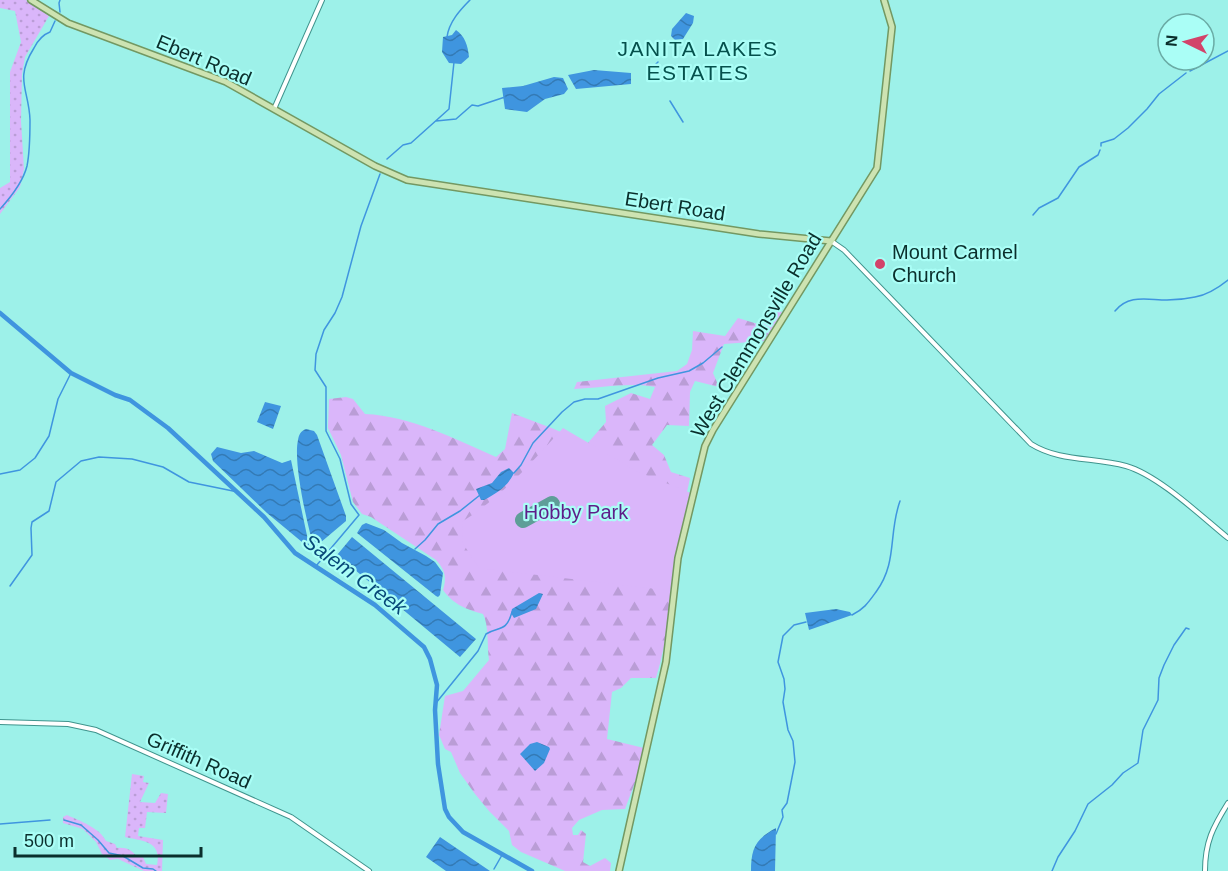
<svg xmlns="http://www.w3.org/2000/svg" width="1228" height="871" font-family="Helvetica,sans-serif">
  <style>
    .grass { fill: url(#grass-dots) }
    .forest { fill: url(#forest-firs) }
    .park { fill: #dab6fa }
    .water { fill: url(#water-waves) }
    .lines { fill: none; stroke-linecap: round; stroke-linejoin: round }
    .stream { stroke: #3f95df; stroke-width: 1.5 }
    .river { stroke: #3f95df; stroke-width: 4.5 }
    .runway { stroke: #5e9e98; stroke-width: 16 }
    .minor-casing { stroke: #3f948d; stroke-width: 6 }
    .major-casing { stroke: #739862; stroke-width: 8 }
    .minor { stroke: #fff; stroke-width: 4 }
    .major { stroke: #cde3b2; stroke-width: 5 }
    .poi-dot { fill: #d2436a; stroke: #aafef6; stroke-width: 2 }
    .labels { text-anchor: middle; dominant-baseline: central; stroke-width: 4.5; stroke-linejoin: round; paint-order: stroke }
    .street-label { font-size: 20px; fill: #0a2f2c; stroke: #aafef6 }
    .poi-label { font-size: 20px; fill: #0a2f2c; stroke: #aafef6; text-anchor: start }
    .park-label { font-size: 20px; fill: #5e1d88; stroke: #aafef6 }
    .neighbourhood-label { font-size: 21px; letter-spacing: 1.5px; fill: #05504c; stroke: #aafef6 }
    .water-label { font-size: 21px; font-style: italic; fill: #074878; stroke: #aafef6 }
  </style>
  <defs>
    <pattern id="grass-dots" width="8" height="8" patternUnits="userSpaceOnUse" patternTransform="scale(1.5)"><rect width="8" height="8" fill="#dab6fa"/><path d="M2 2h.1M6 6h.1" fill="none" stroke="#ba9dd6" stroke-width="1.8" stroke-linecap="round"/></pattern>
    <pattern id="forest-firs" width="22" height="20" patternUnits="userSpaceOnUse" patternTransform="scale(1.5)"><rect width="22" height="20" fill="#dab6fa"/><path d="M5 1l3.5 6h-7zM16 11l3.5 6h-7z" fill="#ba9dd6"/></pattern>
    <pattern id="water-waves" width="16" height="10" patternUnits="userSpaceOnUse" patternTransform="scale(1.5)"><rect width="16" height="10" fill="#3f95df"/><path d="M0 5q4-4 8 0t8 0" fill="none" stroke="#337ab5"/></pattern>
  </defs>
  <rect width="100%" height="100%" fill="#9df1e9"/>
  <path class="grass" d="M0,0h26l23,16 -24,41 -3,17 -1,47 3,48 -4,18 -20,27v-26l10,-6v-110l11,-30 -6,-31 -15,-3z
    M132,774l12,2 -1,6 6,1 -9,19 15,1 6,-10 7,1 -2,19 -19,-1 -2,16h-6l-1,8 25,4 -1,31h-18l-26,-12 -8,1 -8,-6 -6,-12 -13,-13 -20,-6v-6l4,-2c13,6 33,13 39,26l9,3 2,4c9,-1 15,2 20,9h6l3,7 11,1c5,-24 -14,-24 -32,-28z"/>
  <path class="forest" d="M773,308l9,4 -18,29 -40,3 -11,29 6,14 -24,-6 -5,11 -1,34 -22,-1 -15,20 12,10 7,17 19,6c-4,22 -15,56 -16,77 -2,41 -6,84 -18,123h-25l-10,10 -9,4 -5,47 37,9 -7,29 -12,32 -23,1 -23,10 -7,8 1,7h5l3,-5 5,4 -3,28 7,4 15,-8 6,5 -1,8h-45l-44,-19 -9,-7 -3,-14 -20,-20 -14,-17 -15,-21 -9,-21 -6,-3 -6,-14 6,-39 18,-5 26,-31c-2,-14 0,-35 -6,-46 -17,-5 -29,-9 -40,-24 4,-13 2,-20 -7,-30l-65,-43 -9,-3 -9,-12 -12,-47 -13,-27 1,-29 17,-2 7,2 12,15c46,2 90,25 131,43l9,-8 7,-36 42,16 33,15 19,-22 -1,-16 26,-13 19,6 5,-12c-24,-5 -55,1 -81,2l3,-7 100,-11 10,-7 5,-14 1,-19 32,5 13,-18 23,7z"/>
  <path class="park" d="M563,428l75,44 53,21 -18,98 -194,-23 -17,-26 1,-21c39,-24 69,-59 100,-93z"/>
  <path class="water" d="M686,13l8,3 -1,7 -10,16 -8,1 -4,-4 1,-7z
    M456,30c9,6 12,16 13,27l-8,7 -12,-1 -7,-11 1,-15 9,-2z
    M594,70l37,3v11l-55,5 -8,-14z
    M554,77l9,1 5,11 -4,5 -19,5 -18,13 -22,-3 -3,-21 21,-2z
    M265,402l16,4 -8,23 -16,-7z
    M306,429l8,2 3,4 29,81v5l-32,27c-7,-25 -21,-85 -16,-108 1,-6 3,-9 8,-11z
    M217,447l24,6 13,-2 28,12 9,-3 18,85 -1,2 -41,-34 -54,-52 -2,-7z
    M509,468l5,5c-6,13 -17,20 -30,27h-3l-5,-11 16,-6 9,-11z
    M366,523l18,7 18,13 24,13 9,6 8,11 -3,22 -2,2 -2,-1 -79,-63 5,-8z
    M352,537l124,102 -16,18 -123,-102z
    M539,593l4,1 -7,15 -22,9 -3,-5 1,-4z
    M836,609l14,3 2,3 -43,15 -4,-17z
    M537,742l12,5 1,2 -6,14 -9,8 -15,-17 10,-10z
    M776,828l-1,43h-24c0,-22 4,-32 25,-43z
    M440,837l50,34h-44l-20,-14z"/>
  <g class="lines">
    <path class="stream" d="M60,12l-1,-9 1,-3
      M447,37c2,-15 13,-27 23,-37
      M1190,71l38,-20
      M647,77l1,-5 10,-10
      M670,101l13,21
      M436,121l20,-2 16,-14 6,1 27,-9
      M1101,146v-3l13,-4 14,-11 19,-19 12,-15 27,-21
      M387,159l16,-14 8,-2 38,-34 5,-47
      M0,209c11,-12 23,-27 27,-43 3,-15 3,-32 3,-46 -1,-31 -16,-40 4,-72 4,-8 8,-13 16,-16l5,-11
      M1033,215l6,-7 19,-10 21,-31 19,-12 2,-5
      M1115,311c14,-17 32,-11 52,-11 9,0 19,-1 28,-3 12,-2 23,-9 33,-17
      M514,473l7,-8 12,-22 29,-31 12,-10 11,-3h13l60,-21 31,-7 14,-8 19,-16
      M0,474l20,-4 15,-12 14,-22 9,-37 13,-26
      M415,549l10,-9 13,-16 22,-13 20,-16
      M316,566l43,-51 -8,-11 -11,-45 -14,-28v-44l-11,-17 1,-16 8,-24 11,-17 7,-16 19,-71 19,-52
      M10,586l22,-31 -1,-27 1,-6 17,-11 7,-29 25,-21 18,-4 33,2 31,8 26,15 49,10
      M852,615c12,-6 16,-12 24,-23 22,-30 12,-58 24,-91
      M436,703l42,-52 8,-17c13,-8 20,-1 26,-22
      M64,820l17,5 17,15 11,13 14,3 20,12 10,1 3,2
      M0,824l50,-4
      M776,834l7,-17 -1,-7 5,-7 8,-41 -2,-21 -5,-11 -5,-28 2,-13 -1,-10 -6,-17 5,-26 11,-11 12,-3
      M494,869l8,-14
      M1052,871l6,-14 17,-26 13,-27 24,-19 11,-12 15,-10 5,-33 15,-30 1,-22 5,-13 10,-20 12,-17 3,1"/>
    <path class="river" d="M0,313l71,60 44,22 15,5 38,28 96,89 31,36 80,52 49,42 6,12 7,26 -2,25 3,54 7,45 4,8 14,15 69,39"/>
    <path class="runway" d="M523,520l29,-16"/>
    <defs>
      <path id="minor" d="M274,109l48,-109
        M831,241l13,9 187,194c29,18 62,13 95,22 32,9 75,50 102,72
        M0,722l68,2 28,6 195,87 78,54
        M1205,871c0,-29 8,-44 23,-68"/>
      <path id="major" d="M31,0l37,23 158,59 149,84 32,14 352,54 72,7
        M619,871l47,-209 12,-104 27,-112 8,-16 164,-262 15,-141 -8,-27"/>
    </defs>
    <use href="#minor" class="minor-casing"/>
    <use href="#major" class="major-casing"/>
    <use href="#minor" class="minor"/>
    <use href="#major" class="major"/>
  </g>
  <circle class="poi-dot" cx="880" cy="264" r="6"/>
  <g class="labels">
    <g class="street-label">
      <text transform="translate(204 60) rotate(23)">Ebert Road</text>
      <text transform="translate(675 206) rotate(9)">Ebert Road</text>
      <text transform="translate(756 335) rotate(-59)">West Clemmonsville Road</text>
      <text transform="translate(199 760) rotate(24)">Griffith Road</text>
    </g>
    <g class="poi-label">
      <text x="892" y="252">Mount Carmel<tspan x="892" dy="23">Church</tspan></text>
    </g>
    <g class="park-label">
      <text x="576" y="512">Hobby Park</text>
    </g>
    <g class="neighbourhood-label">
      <text x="698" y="48">JANITA LAKES<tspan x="698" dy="24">ESTATES</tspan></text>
    </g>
    <g class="water-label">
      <text transform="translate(355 574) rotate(36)">Salem Creek</text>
    </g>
  </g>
  <g transform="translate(1186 42) rotate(275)"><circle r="28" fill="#aafef6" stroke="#6aaba5" stroke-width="1.5"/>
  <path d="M0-4.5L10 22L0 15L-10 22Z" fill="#d2436a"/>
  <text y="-9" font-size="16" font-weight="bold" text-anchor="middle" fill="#0a2f2c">N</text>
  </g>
  <path d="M15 847v9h186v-9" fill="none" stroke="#0a2f2c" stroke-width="3"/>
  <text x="24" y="847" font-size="18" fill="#0a2f2c" stroke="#aafef6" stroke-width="4.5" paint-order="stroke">500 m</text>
</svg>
